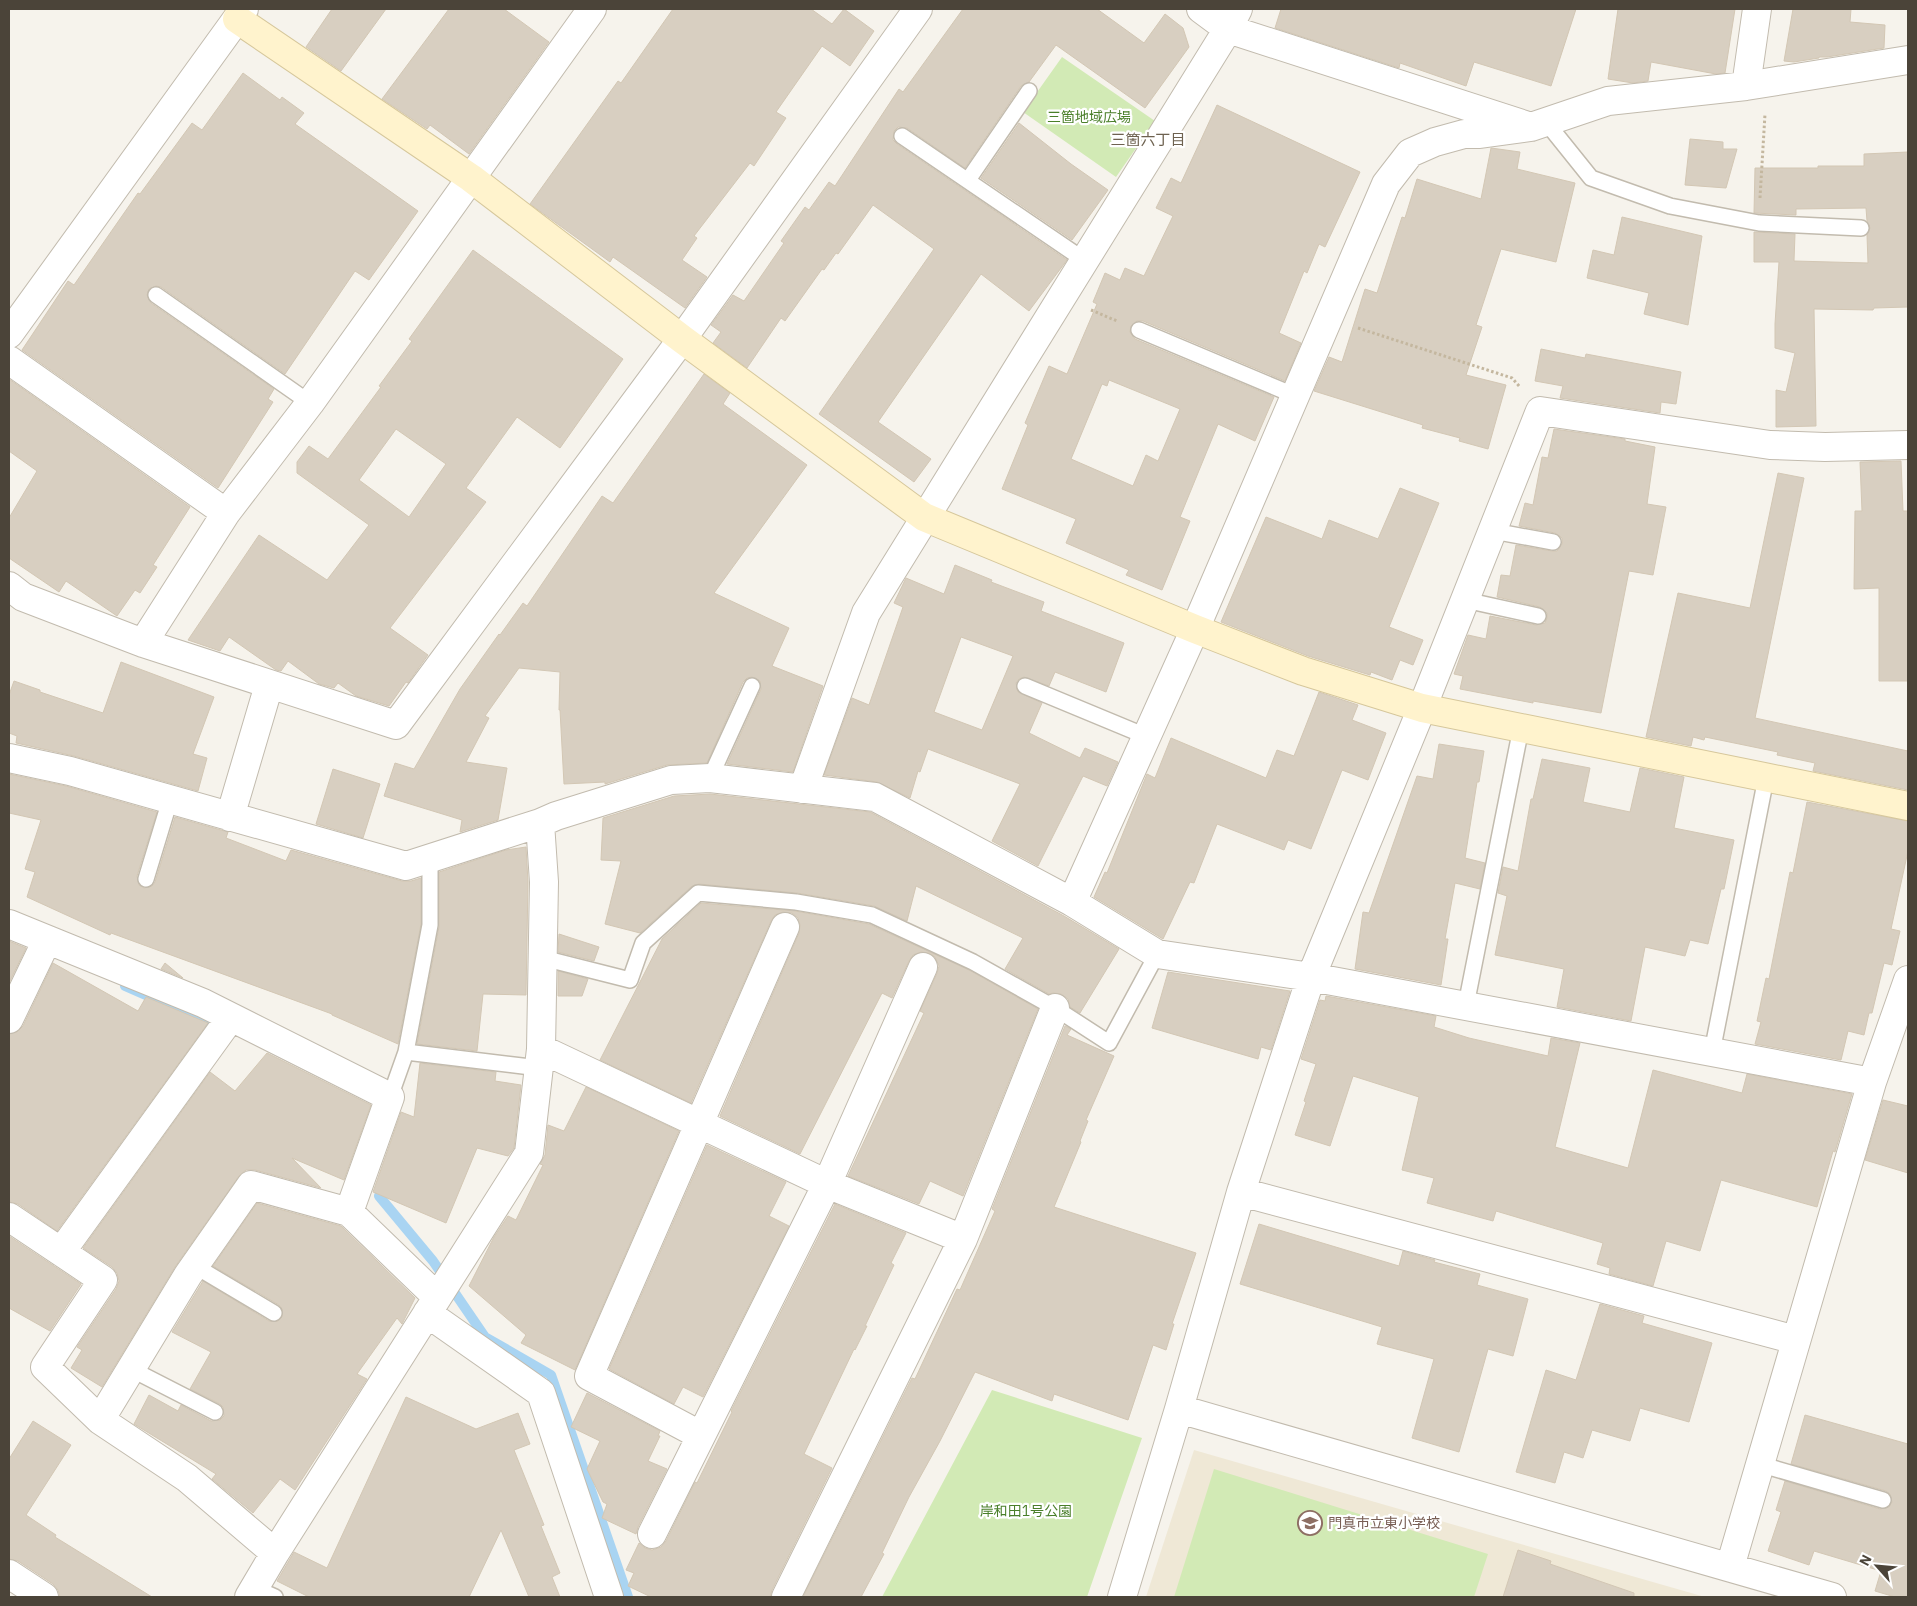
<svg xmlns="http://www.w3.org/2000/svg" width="1917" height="1606" font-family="'IBM Plex Sans','Noto Sans JP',sans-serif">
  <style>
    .education { fill: #efe8d6 }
    .green { fill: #d2eab5 }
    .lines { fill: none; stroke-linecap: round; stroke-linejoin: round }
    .stream { stroke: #a9d4f2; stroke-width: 10 }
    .building { fill: #d8cfc1; stroke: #d3c7b4; fill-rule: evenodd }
    .lane-casing { stroke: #c2bbae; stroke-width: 18 }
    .street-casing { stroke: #c2bbae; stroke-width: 30 }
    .secondary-casing { stroke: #d6c79b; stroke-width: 30 }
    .path { stroke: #c4b79f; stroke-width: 3; stroke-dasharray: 2.5 2.5; stroke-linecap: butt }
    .lane { stroke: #fff; stroke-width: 15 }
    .street { stroke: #fff; stroke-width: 28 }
    .secondary { stroke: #fff3cd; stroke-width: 28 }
    .labels { text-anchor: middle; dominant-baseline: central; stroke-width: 4.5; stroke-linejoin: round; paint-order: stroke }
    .park-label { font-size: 14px; fill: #4a7f2a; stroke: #fff }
    .education-label { font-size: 14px; fill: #785e54; stroke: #fff; text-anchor: start }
    .neighbourhood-label { font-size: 15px; fill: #6e6250; stroke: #fff }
  </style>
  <rect width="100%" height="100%" fill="#f6f3ec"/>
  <path class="education" d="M1194,1450l511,147h-559z"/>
  <path class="green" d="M1062,57l93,64 -39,56 -93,-65z
    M992,1390l150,48 -55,159h-205z
    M1214,1469l274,85 -14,43h-300z"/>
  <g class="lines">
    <path class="stream" d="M125,986l96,42
      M384,1184l-5,12 54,65 52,76 66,38 77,222"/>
  </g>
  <path class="building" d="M332,9h54l-45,62 -35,-24z
    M449,9h55l45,33 -80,112 -39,-29 -3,4 -45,-30z
    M673,9h138l21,15 12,-15 30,22 -24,35 -28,-20 -46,66 10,6 -32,48 -4,-3 -56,73 3,2 -15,22 25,17 -22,31 -72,-51 -3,5 -80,-58 88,-123 3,2z
    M963,9h134l47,34 21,-29 18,14 6,19 -44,61 -89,-63 -27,37 -8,4 -56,82 -58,-40 -9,-1 -4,4 -1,9 4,4 170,116 -38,51 -48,-37 -103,148 53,37 -17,23 -95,-68 115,-165 -61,-44 -35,49 -2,-1 -12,17 -2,-1 -37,52 -4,-3 -34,50 -34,-25 8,-11 -10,-7 22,-30 11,6 40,-58 -3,-2 24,-34 4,3 20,-28 6,4 64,-97 4,3z
    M1281,9h295l-25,77 -77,-24 -8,24 -66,-23 -1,5 -124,-40z
    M1618,9h117l-10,64 -9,1 -65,-12 -3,19 -15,2 -25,-4z
    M1793,9h58l-1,13 35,3 -1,23 -57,9h-8v1l-25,4 -10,-1z
    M243,73l37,27 2,-3 22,16 -9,11 123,87 -49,69 -14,-9 -70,103 -124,-87 -5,-1 -7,3 -2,6 4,8 123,86 -6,10 5,3 -55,86 -196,-138 46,-69 6,4 64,-92 2,1 52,-71 10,7z
    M1217,105l143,67 -35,75 -6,-3 -12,29 -3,-2 -25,62 22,10 -16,38 -142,-60h-6l-6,5 -1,6 5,7 139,58 -19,44 -37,-17 -38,93 10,4 -28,69 -36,-15 3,-5 -63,-27 10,-24 -74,-30 26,-64 -3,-2 24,-57 18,8 30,-70 -4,-2 12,-29 15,7 5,-12 19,8 29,-60 -17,-8 15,-30 10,5zM1109,380l71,29 -22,52 -12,-6 -13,31 -62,-27 31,-75 5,2z
    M1019,123l52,41 37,26 -36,50 -91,-62z
    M1690,139l33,3v7h14l-11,39 -41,-3z
    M1491,148l29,4 -3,17 58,14 -19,79 -55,-13 -25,76 6,2 -16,48 40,10 -18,64 -29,-8 1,-3 -38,-10 1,-3 -109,-34 15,-34 13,5 23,-73 12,4 25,-76 3,1 12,-39 64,20z
    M1908,152v155l-34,1 -1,2 -59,-1 2,117 -40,1v-37l10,2 9,-39 -20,-5v-24l4,-62h-25v-30l41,2 -1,27 74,2 -1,-28 3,-7 -3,-7 -1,-13 -70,1v6l-42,-2 1,-45h63v-2h46v-12z
    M1622,217l80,19 -14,89 -44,-11 5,-21 -62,-15 6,-28 21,5z
    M473,250l150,109 -63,89 -43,-31 -51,71 20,14 -96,126 38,27 -20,28 -2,-1 -17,24 -33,-10 -18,-13 -4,5 -15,-4 -31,-23 -7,10 -5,-1 -47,-33 -9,14 -32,-11 71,-105 68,45 42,-55 -72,-52v-11l12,-16 19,13 53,-72 -2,-1 33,-45 -3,-2zM396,429l50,35 -37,53 -50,-37z
    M1541,349l44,9 1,-4 95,18 -5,32 -15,-2 -1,11 -100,-15 3,-12 -28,-5z
    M704,374l26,19 -7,11 84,61 -93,128 75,35 -17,38 51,20 -30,86 -66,-8 34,-75 -1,-8 -8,-4 -5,1 -4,4 -36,81 -40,2 -62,19v-2l-41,2 -4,-74h-1l1,-38 -41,-4 -34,48 4,2 -23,44 41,6 -9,52 -38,12 2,-12 -78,-24 11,-33 19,6 46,-80 39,-55 1,1 23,-32 4,3 75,-110 11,7z
    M9,379l181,128 -37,58 4,2 -17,26 -5,-3 -18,26 -51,-35 -7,11 -50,-34v-40l28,-47 -28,-20z
    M1554,429l71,10v2l30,6 -8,57 19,3 -13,68 -24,-4 -28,142 -68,-12v2l-73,-14 3,-13 -9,-2 14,-39 18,4 4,-23 46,9 9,-2 2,-5v-5l-7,-6 -43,-10 4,-22 9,1 6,-31 36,6h5l5,-7v-6l-7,-5 -36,-7 6,-23 8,2 9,-48 6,1z
    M1901,461l2,50h5v170h-29v-93l-25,1 1,-78h7l-2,-49z
    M1778,473l26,5 -49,240 153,33v39l-95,-19 2,-8 -38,-8 1,-3 -73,-15 -1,3 -11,-3 -2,9 -45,-9 32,-144 72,15z
    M1400,488l39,15 -50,124 34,13 -10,25 -13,-5 -8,20 -21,-8 -1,3 -62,-19 -87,-34 45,-105 56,22 7,-19 49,19z
    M955,565l37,15 -1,2 53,20 -3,9 83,32 -18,49 -51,-20 -6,14 -25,-9 -5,2 -3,4 2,9 24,11 -13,30 51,25 5,-10 33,14 -11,24 -24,-10 -45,90 -46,-25 28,-57 -92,-35 -8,23 -2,-1 -8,27 -33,-16 -53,-7 28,-77 17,7 34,-98 -9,-4 12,-25 38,16zM961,637l52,19 -31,74 -48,-18z
    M121,662l93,35 -21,57 14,4 -9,33 -124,-35 -58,-13 1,-7 -8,-3v-38l5,-14 26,9v2l63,21z
    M1319,692l39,13 -6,15 34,13 -18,47 -26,-10 -31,79 -23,-9 -4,10 -67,-26 -23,59 -4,-1 -27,57 -69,-42 11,-25 2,1 40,-99 8,4 16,-40 95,40 11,-28 17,6z
    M1439,744l45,7 -5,31h-2l-12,76 20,5 -5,26 -25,-6 -10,56h3l-7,46 -86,-16 8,-57 6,1 48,-137 16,3z
    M1542,759l48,9 -7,34 47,10 10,-44 44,9 -10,51 60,12 -10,49h-3l-13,55 -18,-4 -5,16 -40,-9 -14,74 -74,-14 7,-38 -69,-14 12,-59 -9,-3 5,-26 15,4 13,-72h2z
    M333,769l47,15 -17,54 -47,-14z
    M9,774l57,12 91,26 -20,64 2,9 5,3 8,-2 3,-4 20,-65 53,15 -2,6 60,23 5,-11 111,31h9l10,-3v46l-23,120 -66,-29v-1l-221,-81 -1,2 -83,-38 8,-25 -10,-3 16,-49 -32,-7z
    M710,794l160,18 194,104 55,33 -39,64 -10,-6 -2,-8 -7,-5 -8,-1 -4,1 -44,-25 18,-31 -107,-52 -9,35 -33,-15 -77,-13 -98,-9 -7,2 -52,47 -35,-9 16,-63 -20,-1 2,-42 71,-22z
    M1807,802l101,19v30l-17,78 9,2 -8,34 -8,-2 -12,50h-3l-5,22 -16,-4 -7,29 -86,-16 6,-22 -4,-1 9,-43 3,1 21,-107 3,1z
    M526,847l2,35 -2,113 -43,-1 -6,57 -60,-7 22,-117v-55l67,-22z
    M701,903l94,8 74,13 100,46 69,39 -75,187 -33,-15 -11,23 -71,-28 76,-163 -4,-2 17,-38 2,-7 -4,-9 -6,-4 -8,-1 -8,3 -4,6 -17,37 -10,-5 -82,161 -80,-38 79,-183 1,-8 -2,-7 -6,-5 -9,-1 -8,3 -4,6 -80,182 -91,-43 62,-121z
    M559,934l40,13 -5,14 -36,-9z
    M9,941l17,7 -17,35z
    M53,963l85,48 8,-14 62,26 -151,208 -39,-27 -9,-2v-168l8,-2 6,-6z
    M165,963l18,15 -22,-9z
    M558,971l30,8 -6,17h-24z
    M1168,972l122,19 -19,59 -10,-3 -3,12 -106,-31z
    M1326,996l110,20 -2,11 35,11 79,18 3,-18 29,5 -25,104 73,21 25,-98 89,23 5,-19 105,20 -17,58 -2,-1 -16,56 -96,-27 -21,71 -34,-10 -13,45 -44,-12 1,-6 -13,-4 6,-21 -107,-32 -3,10 -66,-18 7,-25 -32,-8 17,-73 -66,-21 -23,70 -35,-11 11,-33 -2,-1 12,-37 -15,-5 19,-59 5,1z
    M1065,1026l6,3 -4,6 47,21 -28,64 2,1 -8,20 1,1 -27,65 142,46 -24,71h2l-8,26 -13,-5 -25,75 -74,-26 -2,7 -77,-29 -35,69 -31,56 -27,56 2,1 -23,43h-58l109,-219 3,1 42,-90 3,1 35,-79 -3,-2z
    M267,1053l104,52 -27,75 -52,-22 29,30 -66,-18h-9l-7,6 -64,91 -73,120 -31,-19 11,-18 -5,-3 39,-58 3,-8 -2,-8 -5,-6 -29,-19 127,-176 25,19z
    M420,1063l76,9 -1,9 26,4 -7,63 -6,8 -31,-8 -31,75 -73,-31 28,-80 13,5z
    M586,1087l93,44 -104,239 -54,-27 5,-8 -57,-49 25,-49 14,-21 8,4 27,-55 -3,-1 5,-9 3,-30 16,6z
    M1883,1100l25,6v67l-43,-13z
    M707,1145l79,37 -17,34 20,10 -86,171 -20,-10 -9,17 -65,-35z
    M257,1203l84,23 74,72 -13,26 -5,-6 -40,56 10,5 -72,111 -15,-11 -27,34 -41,-34 4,-5 -82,-50 15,-29 29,16 3,-6 30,16 9,-1 4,-4 -1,-9 -3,-3 -30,-15 21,-37 -39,-20 31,-51 66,40h9l4,-4v-8l-3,-4 -66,-39z
    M835,1204l71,29 -15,30 3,2 -29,61h2l-12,24 -1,-1 -50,105 28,14 -60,122 -2,7h-119l-23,-11 6,-13 -8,-3 13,-27 6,5 7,2 9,-3 5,-6 29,-59 2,1 35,-71 -1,-1z
    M1259,1224l140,42 4,-15 32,9 -1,2 46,12 -3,11 51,14 -15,57 -25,-7 -29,103 -47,-14 22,-79 -57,-15 5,-17 -142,-43z
    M9,1236l72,48 -31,47 -41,-23z
    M1600,1304l44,12 -2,7 70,20 -23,79 -49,-14 -10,33 -38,-11 -9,28 -19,-6 -9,31 -39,-11 30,-102 30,10z
    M587,1393l73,38 -2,5h2l-12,25 19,8 -29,58 -2,7 -34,-16 5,-14 -4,-2 -16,-33 13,-28 -29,-14z
    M406,1397l70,32 42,-16 12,31 -16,6 30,75 -3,1 19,47 -8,4 8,20h-31l-28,-67 -32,67h-160l-32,-16 17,-29 33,16z
    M1805,1415l103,29v153h-13l-20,-6 6,-20 -67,-20 -5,14 -41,-14 13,-39 -5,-2 9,-29 95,28 9,-2 3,-5 -2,-8 -4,-3 -95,-27z
    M33,1421l38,24 -45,70 30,20 -1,2 97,60h-92l-2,-7 -5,-6 -35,-23 -9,-2v-100z
    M1518,1550l33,11 -1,3 84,29v4h-131z"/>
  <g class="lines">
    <defs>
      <path id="lane" d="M1546,122l45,56 79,28 89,17 102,5
        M902,136l182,124
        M968,180l61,-89
        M156,295l154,108
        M1139,330l157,66
        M1493,531l60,11
        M1465,600l73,16
        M1025,686l123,51
        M710,778l42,-92
        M146,879l24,-79
        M543,958l87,22 13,-37 55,-50 98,9 76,13 101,47 82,46 54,35 48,-89
        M1466,1005l55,-277
        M406,1052l133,16
        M1712,1052l54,-274
        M390,1097l16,-45 24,-127v-67
        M195,1266l79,47
        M131,1369l84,43
        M1759,1464l124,36
        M255,1588l20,9"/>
      <path id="street" d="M1201,9l27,20 297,96
        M1746,86l11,-77
        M9,334l235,-325
        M9,360l217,153
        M9,586l14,11 120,46 253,82 286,-386 236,-330
        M143,643l83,-130 84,-110 282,-394
        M9,758l61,13 336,95 134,-43 16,-7 115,-36 39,-2 165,19 197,105 85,52 154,23 561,105
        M803,789l63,-176 362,-584 10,-20
        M230,817l39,-132
        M1072,902l123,-273 191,-445 24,-31 25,-11 29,-8h16l51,-7 77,-26 138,-15 162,-26
        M9,924l194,79 187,94 -41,115
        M9,1019l38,-79
        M541,1049l286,135 136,55 -177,358
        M1241,1192l555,148
        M9,1217l94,63 -58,87 55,53 87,58 88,75
        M963,1239l92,-231
        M61,1252l170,-235
        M427,1313l114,80 68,204
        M1179,1409l653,188
        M100,1420l88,-145 63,-90 98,27 88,85
        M700,1435l-111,-59 196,-449
        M652,1534l175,-350 96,-217
        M1730,1567l142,-485 36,-102
        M9,1574l35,23
        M249,1597l26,-44 254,-400 12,-104 3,-167 -4,-59
        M1122,1597l57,-188 62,-217 70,-215 111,-269 118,-297 230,34 55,2 83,-2"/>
      <path id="secondary" d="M237,19l234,159 211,161 242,178 271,112 108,42 119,37 486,98"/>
    </defs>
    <use href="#lane" class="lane-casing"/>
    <use href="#street" class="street-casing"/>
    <use href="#secondary" class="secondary-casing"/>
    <path class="path" d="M1760,198l5,-84
      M1091,310l26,11
      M1358,328l154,50 8,9"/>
    <use href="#lane" class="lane"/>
    <use href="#street" class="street"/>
    <use href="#secondary" class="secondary"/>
  </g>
  <defs>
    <symbol id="school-ring" viewBox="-11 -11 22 22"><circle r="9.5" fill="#fff" stroke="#8d6e63" stroke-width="1.5"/><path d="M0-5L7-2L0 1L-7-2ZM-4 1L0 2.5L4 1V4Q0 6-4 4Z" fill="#8d6e63"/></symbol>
  </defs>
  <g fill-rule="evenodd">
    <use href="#school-ring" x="1296" y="1509" width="28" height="28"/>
  </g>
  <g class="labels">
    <g class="park-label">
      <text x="1089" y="117">三箇地域広場</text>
      <text x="1026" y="1511">岸和田1号公園</text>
    </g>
    <g class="education-label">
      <text x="1328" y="1523">門真市立東小学校</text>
    </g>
    <g class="neighbourhood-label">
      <text x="1148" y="139">三箇六丁目</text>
    </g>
  </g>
  <rect width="1917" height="1606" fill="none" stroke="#4b4439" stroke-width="20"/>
  <g transform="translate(1877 1566) rotate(297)" stroke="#ffffff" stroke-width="4" paint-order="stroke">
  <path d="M0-4L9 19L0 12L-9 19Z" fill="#4b4439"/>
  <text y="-8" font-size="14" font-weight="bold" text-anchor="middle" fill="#4b4439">N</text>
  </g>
</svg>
